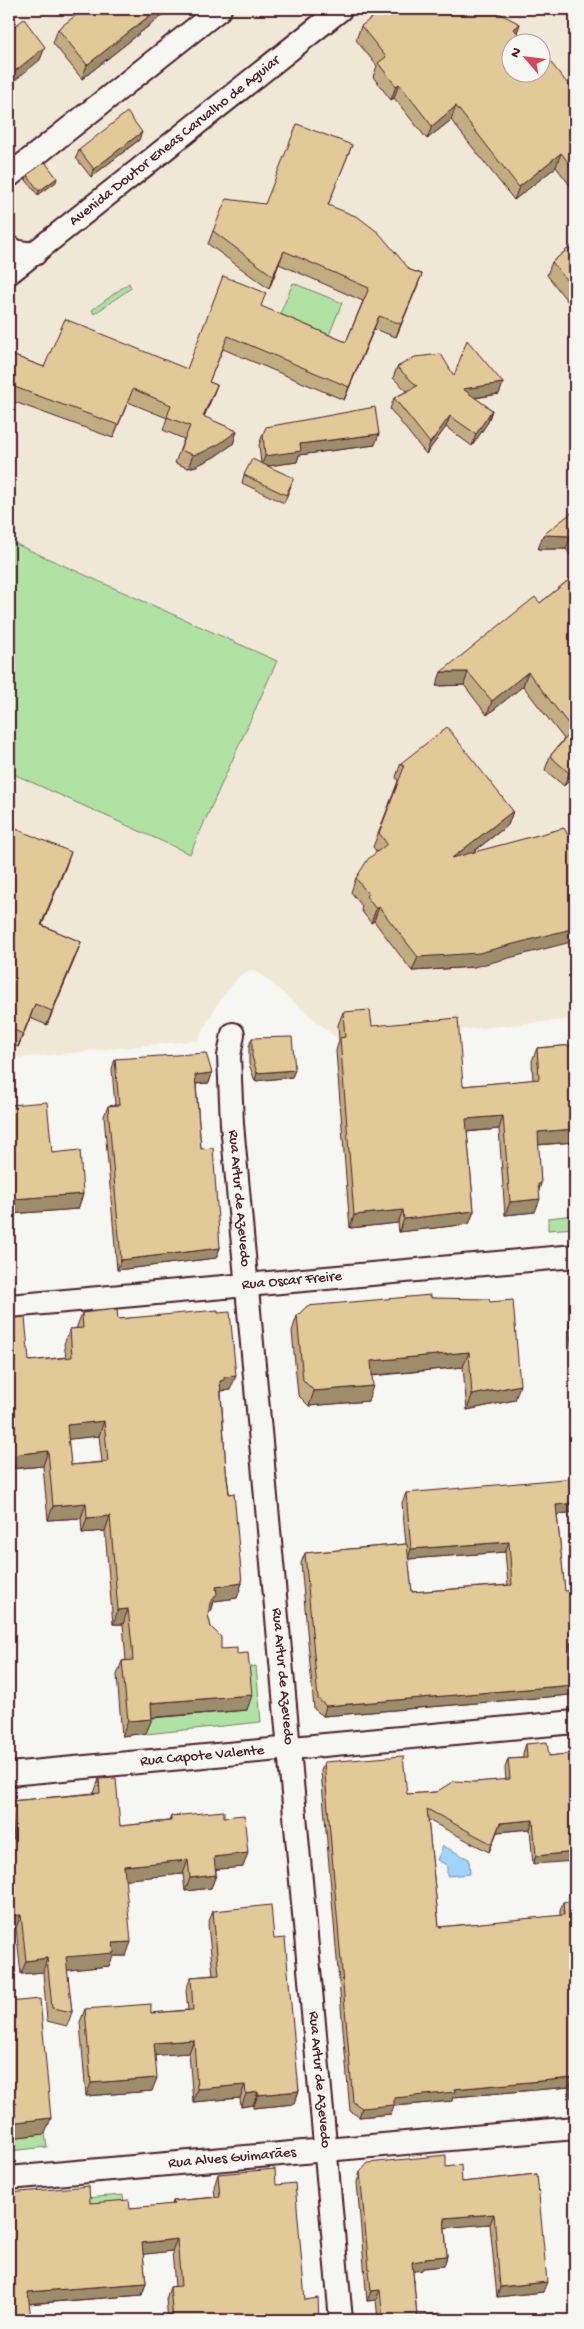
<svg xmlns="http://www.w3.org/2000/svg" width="584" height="2329" font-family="'Gochi Hand',sans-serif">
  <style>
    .built { fill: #f0e8d7; fill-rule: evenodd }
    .green { fill: #afe2a3; stroke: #7c8067 }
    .water { fill: #9dd5fc; stroke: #7c8ca8 }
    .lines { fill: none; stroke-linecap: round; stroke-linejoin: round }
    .minor-casing { stroke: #4a1f2b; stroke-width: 26 }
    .minor { stroke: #f6f6f2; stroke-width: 22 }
    .wall { fill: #c2ad83; stroke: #4a1f2b; fill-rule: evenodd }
    .shaded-wall { fill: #9e8d6a; stroke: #4a1f2b }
    .building { fill: #e2c998; stroke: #4a1f2b; fill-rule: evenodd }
    .labels { text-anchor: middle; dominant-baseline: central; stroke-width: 4; stroke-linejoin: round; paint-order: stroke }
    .street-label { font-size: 15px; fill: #4a1f2b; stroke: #f6f6f2 }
  </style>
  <rect width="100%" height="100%" fill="#f6f6f2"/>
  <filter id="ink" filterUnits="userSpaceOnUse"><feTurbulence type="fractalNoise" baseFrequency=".02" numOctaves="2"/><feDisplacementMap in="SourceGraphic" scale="10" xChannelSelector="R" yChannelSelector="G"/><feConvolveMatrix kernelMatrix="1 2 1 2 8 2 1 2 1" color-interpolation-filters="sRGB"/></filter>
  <g filter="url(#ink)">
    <path class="built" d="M9,9h566v1010l-235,22 -82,-69 -9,-2 -11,7 -22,29 -18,34 -178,18 -11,-6zM512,42h30v30h-30z"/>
    <path class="green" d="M129,283l2,5 -37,26 -2,-4z
      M293,283l49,20 -13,32 -49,-21z
      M9,541l268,120 -87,193 -181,-82z
      M575,1215v13l-27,2v-12z
      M256,1666l5,56 -115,12 -1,-16 102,-8 -4,-42z
      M45,2134l2,13 -38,4v-13z
      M123,2195l2,17 -39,3 -2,-17z"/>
    <path class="water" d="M443,1846l26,13 1,15 -23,2v-11l-10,-5z"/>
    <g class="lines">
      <defs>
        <g id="minor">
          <path d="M9,176l211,-167"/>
          <path d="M9,247l9,5 17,2"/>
          <path id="s1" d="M9,273l332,-264"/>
          <path id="s2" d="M233,1034l-4,22 3,68 109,1196"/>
          <path id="s3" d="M9,1306l566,-50"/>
          <path id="s4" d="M9,1774l566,-52"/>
          <path id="s5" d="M9,2178l566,-50"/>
        </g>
      </defs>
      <use href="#minor" class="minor-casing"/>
      <use href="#minor" class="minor"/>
    </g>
    <path class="wall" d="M170,9l-88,70 -29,-36 5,-14z
      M520,24l-3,8 -5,10 63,51v99l-19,-25 -42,33 -63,-80 -24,19 -33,-41 -3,2 -18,-23 4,-11 -21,-26 5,-14z
      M139,140l-48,37 -15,-19 3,-8z
      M352,145l-24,60 82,65 12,4 -26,63 -22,-8 -30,71 -121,-51 -14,33 8,3 -13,32 33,14 -4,13 -19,13 -18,9 -8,2 -13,-5 9,-24 -21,-9 4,-12 -39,-16 -15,36 -104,-38v-46l35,13 143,2 74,-62 85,35 17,-41 -84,-37 -10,25 -61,-45 5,-13 52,-27z
      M27,175l29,7 -18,13 -12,-15z
      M575,243v68l-28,-36 5,-13z
      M397,367l57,9 49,7 -4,11 -24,4 17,12 -4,12 -16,24 -26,-19 -20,27 -36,-45 4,-11 13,-7 -14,-13z
      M263,434l112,11 -76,10 -2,7 -30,4 24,20 -7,17 -42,-20 2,-8 17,-12 -2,-18z
      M575,510v51l-9,-12h-28z
      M575,575v211l-6,-5 -5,5 -19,-16 5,-14 14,-17 -41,-53 -36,29 -23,-30 -28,1z
      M401,763l112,48 -5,14 -36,28 2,114 -62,4 -38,-50 -3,2 -10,-13 1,-4 -11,-14 5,-14 21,-26 -4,-5 25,-66 -2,-4z
      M9,826l57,40 -24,59 39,17 -34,83 -17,-7 -12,29 -9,-3z
      M343,1012l29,14 91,60 70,-6 -1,-19 5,-13 38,-3v97l-37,3 3,39 -2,6 -4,22 -30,3 -6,-86 -32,3 7,79 -5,13 -70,8 -1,-9 -48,5 -14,-177 3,-11 -1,-15z
      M252,1038l43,32 -3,7 -37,4 -6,-17v-18z
      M115,1059l97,14 -3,10 -13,1 5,65 19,99 -4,10 -99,12 -13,-154 4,-10 7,-1 -3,-36z
      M9,1105l43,48 31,41 -5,15 -69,5z
      M431,1298l59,4 25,98 -48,10 -4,-43 -91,9 -4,25 -59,5 -11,-11 -6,-64 5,-15z
      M82,1313l36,6 100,-6 12,77 -9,1 5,79 16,113 -5,15 -23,3 -2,8 -4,6 3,12 10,22 16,5 10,56 -95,8 -6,15 -24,3 -5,-61 5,-14 4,-1 -3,-36h-10l-8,-93 -23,2 -1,-15 -33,2 -5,-54 -31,3 1,7 -4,11v-168l20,42 37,-4 -2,-13 6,-15h6zM99,1436l3,26 -31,3 -3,-26z
      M573,1313h2v71l-6,-61z
      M406,1493l169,19 -18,2 17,171 -3,10 -248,21 -9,-7 -13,-146 4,-10 101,-9 -4,-41zM505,1552l3,33 -96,7 -4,-33z
      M526,1744l23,12 26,-3 -42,111 -3,-35 -33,3 -8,20 -61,-32 11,107 121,-11v-5l3,-9 12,-1v197h-4l-1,-11 -117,10 -1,4 -58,5 -3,8 -32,3 -9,-6 -29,-340 3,-9 83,32 29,-2 39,-10 31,-2 -1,-12 3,-9 15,-1v-5z
      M99,1779l21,47 49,-5 2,-5 53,1 19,50 -27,2v6l-5,13 -26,3 -2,-17 -58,5 1,77h-13l-4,10 -42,4 5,42 -5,14 -20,-5 -4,-49 -22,2 -5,-46 -7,1v-122l2,-6 83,-8z
      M213,1911l61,28 25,152 -5,13 -41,4v-3l-12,2 -1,-9 -47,4 -4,-49 -34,2 -3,36 -66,5 -6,-74 5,-13 66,4 37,-3 -2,-20 5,-13 22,-2 -5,-51z
      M446,2167l16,15 75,-8 6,118 -46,5 -7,-73 -45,3 2,29 -3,10 -21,2 -1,2 -9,1 4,45 25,4h-64l-2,-20 -9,1 -10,-119 3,-10z
      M218,2174l58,11 29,115 14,20h-151l-2,-21 4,-12 5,-1 -3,-35 -29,3 3,29 -4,12 -113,9 -20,16 81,-117 40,5 42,-3 1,-4 42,-4 -1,-10z
      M575,2192v35l-2,-28z"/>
    <path class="shaded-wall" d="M158,9h12l-88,70 5,-14z
      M520,24l-5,14 -1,-9z
      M45,47l-5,13 -31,25v-9z
      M399,84l-5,14 -3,2 5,-14z
      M456,106l-5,14 -24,19 5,-13z
      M142,132l-3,8 -48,37 3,-8z
      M561,153l-5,14 -42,33 5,-13z
      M57,178l-1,4 -18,13 1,-4z
      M284,251l-5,13 -10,25 4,-13z
      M422,274l-5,13 -21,50 5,-13z
      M379,316l-5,13 -30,71 5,-13z
      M503,383l-4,11 -40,6 4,-11z
      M217,385l-5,13 -14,31 5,-13z
      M492,410l-4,12 -16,24 4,-12z
      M450,416l-4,11 -20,27 4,-11z
      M237,431l-4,13 -19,13 -18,9 -8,2 5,-13z
      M379,434l-4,11 -76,10 -2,7 -36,5 4,-11 35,-12z
      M543,535l28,1 -5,13h-28z
      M441,672h27l-4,13 -28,1z
      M528,672l-5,14 -36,29 5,-14z
      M574,767l-5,14 -5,5 5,-13z
      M513,811l-5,14 -61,47 5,-14z
      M71,852l-5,14 -30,73 5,-14z
      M379,907l-5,14 -3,2 5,-14z
      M575,928v13l-101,26 -62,4 6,-14z
      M81,942l-5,14 -29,69 5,-14z
      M35,1004l-5,14 -12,29 5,-13z
      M295,1070l-3,7 -37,4 2,-8z
      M212,1073l-3,10 -17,1 3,-9z
      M14,1087l-1,4 -4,1v-4z
      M503,1116l-4,13 -38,3 5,-13z
      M575,1129v13l-42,3 5,-13z
      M83,1194l-5,15 -69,5v-3l4,-12z
      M540,1199l-5,13 -30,3 5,-13z
      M403,1210l-5,13 -48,5 4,-13z
      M474,1211l-5,13 -70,8 5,-13z
      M220,1248l-4,10 -99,12 4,-10z
      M469,1352l-6,15 -97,9 5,-15z
      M236,1376l-6,14 -10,1v-10l4,-4z
      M520,1385l-5,15 -48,10 5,-15z
      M373,1386l-5,15 -59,5 5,-15z
      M104,1421l-5,15 -37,4 5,-15z
      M48,1451l-5,15 -34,3 2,-14z
      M9,1476h4l-4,11z
      M86,1503l-5,15 -33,2 5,-14z
      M575,1503v9l-22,3 3,-10z
      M110,1516l-5,15 -23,2 5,-15z
      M509,1542l-4,10 -97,7 3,-10z
      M242,1583l-5,15 -23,3 -2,8 -7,9 11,-31z
      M128,1609l-5,15h-10l5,-14z
      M570,1643h5v9l-8,1z
      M574,1685l-3,10 -248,21 3,-10z
      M252,1695l-5,15 -102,8 6,-15z
      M152,1719l-6,14 -24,3 6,-15z
      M533,1820l-3,9 -33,3 -8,20 11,-29z
      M575,1852v9l-42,3 3,-8z
      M248,1853l-5,14 -34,3 5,-13z
      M188,1860l-5,14 -64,6 5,-14z
      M216,1875l-5,13 -26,3 5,-13z
      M21,1915l-5,13 -7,1v-13z
      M131,1942l-5,14h-13l-4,10 -48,5 5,-14 47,-14z
      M47,1958l-4,14 -22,2 5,-13z
      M194,2040l-5,13 -40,3 5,-13z
      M157,2078l-5,13 -66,5 5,-13z
      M573,2078l-3,9 -117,10 -1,4 -58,5 -3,8 -32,3 3,-9 32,-10 60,-9z
      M245,2085l-5,13 -47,4 4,-13z
      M574,2089h1v9h-4z
      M299,2091l-5,13 -41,4 5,-13z
      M258,2092l-5,13 -12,2 5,-13z
      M51,2118l-6,16 -36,4v-15z
      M494,2214l-4,10 -50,4 4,-10z
      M177,2239l-5,12 -34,4 4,-12z
      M447,2256l-3,10 -21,2 -1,2 -14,2 4,-10 13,-4z
      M547,2282l-4,10 -46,5 3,-10z
      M146,2283l-4,12 -118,9 4,-12z
      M380,2290l-4,10 -9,1 4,-10z"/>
    <path class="building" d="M84,9h74l-71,56 -29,-36z
      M384,9h107l29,15 -6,5 11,13h-13v30h30v-16l2,-2 31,39v78l-14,-18 -42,34 -63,-81 -24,20 -33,-42 -3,2 -18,-23 8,-6 -25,-31z
      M24,19l21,28 -36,29v-45z
      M127,112l15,20 -48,37 -15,-19z
      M297,124l55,21 -24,60 30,12 21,16 31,37 12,4 -21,50 -22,-8 -30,71 -121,-51 -19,46 8,3 -14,31 34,15 -18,13 -18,9 -8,2 -13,-5 10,-24 -23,-9 4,-12 -38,-16 -15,36 -109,-40v-31l35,13 21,-48 122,50 36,-93 43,17 -5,13 85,36 23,-54 -85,-37 -11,25 -60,-45 13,-32 39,5z
      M45,162l12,16 -18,13 -12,-16z
      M575,243v48l-23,-29z
      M467,340l36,43 -40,6 29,21 -16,24 -26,-18 -20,27 -36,-45 23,-12 -20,-19 18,-10 26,-3 13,22z
      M375,407l4,27 -79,10 1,7 -36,5 -2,-22 3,-7z
      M252,459l42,19 -8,17 -42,-20z
      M575,510v31l-4,-5 -28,-1z
      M575,575v193l-1,-1 -5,6 -19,-17 23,-26 -45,-58 -36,29 -24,-29h-27l94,-75 5,6z
      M447,727l66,84 -61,47 112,-30 5,9 6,-2v93l-96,25 -61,4 -39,-50 -3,2 -10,-13 2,-2 -12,-16 12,-19 19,-15 -8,-11 25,-66 -3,-4z
      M9,826l62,26 -30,73 40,17 -29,69 -17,-7 -12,30 -14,-6z
      M370,1010l2,16 86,-8 5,68 76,-7 -2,-31 38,-3v84l-37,3 3,52h-3l2,15 -30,3 -7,-86 -37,3 8,92 -70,8 -1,-9 -49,5 -14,-177 5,-1 -2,-25z
      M292,1037l3,33 -38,3 -5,-17v-18z
      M206,1053l6,20 -17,2 6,74 12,-1 7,100 -99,12 -13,-154 11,-1 -4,-46z
      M9,1070h4l1,17 -5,1z
      M47,1102l5,51 28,-3 3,44 -70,5 -4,-31v-63z
      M431,1295v3l58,1 1,3 23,-2 7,85 -48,10 -3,-43 -98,9 2,25 -59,5 -11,-11 -6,-64 10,-10z
      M117,1309l1,10 100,-9v3l12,-1 6,64 -12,1v3l-4,1 6,89 3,24 5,-1 8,90 -26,4 1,7 -7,9 -2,12 3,12 10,10v12l16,-1v6l11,-1 4,42 -101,8 1,16 -24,2 -6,-60 11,-1 -1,-14 -4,-37 -10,1 -8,-94 -23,2 -1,-15 -33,3 -5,-55 -37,4 2,21h-4v-157l16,-2 4,44 43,-4 -2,-28 13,-1 -1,-15zM104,1421l4,41 -37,3 -4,-40z
      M573,1313h2v25z
      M575,1478v25l-19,2 9,86 10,-1v53h-5l4,42 -248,21 -8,-7 -13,-146 102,-9 5,48 100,-7 -3,-43 -98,7 -5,-56z
      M547,1742l2,14 26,-3v99l-39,4 -3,-36 -33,3 -8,21 -65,-35 12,118 125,-12 -1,-13 12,-1v188h-1l-1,-11 -119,11 1,3 -61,6v7l-32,3 -9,-6 -29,-340 79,-6 4,38 29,-2 18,-11 21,1 35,-3 -2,-20 19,-1 -1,-14z
      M116,1778l4,48 51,-5v-5l53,-5v6l20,-2 4,38 -34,4 2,18 -26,3 -2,-18 -64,6 7,76 -18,1 1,10 -48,4 6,55 -20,-4 -5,-50 -21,3 -5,-46 -12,1v-77h5l-3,-38 89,-8 -1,-14z
      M271,1905l3,34 11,-1 14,153 -41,4v-3l-12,2 -1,-9 -48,4 -3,-49 -40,3 3,35 -66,5 -6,-74 66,-5v9l42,-3 -2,-33 28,-2 -6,-64z
      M40,1999l11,119 -42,5v-121z
      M446,2155v12l15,-2 1,17 75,-8 10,108 -47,5 -6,-73 -50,4 3,38 -22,2v2l-13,2 5,54 25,-3v7h-59l-3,-30 -9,1 -11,-119 8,-9z
      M275,2169l1,16 19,-2 10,117 13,-2 1,22h-146l-3,-33 11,-1 -4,-47 -35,4 4,40 -118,9 3,28h-22v-127l80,-7 1,17 39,-3 1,8 44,-4 -1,-3 47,-4 -2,-23z
      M575,2318v2h-25z"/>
  </g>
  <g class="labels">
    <g class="street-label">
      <text stroke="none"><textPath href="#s1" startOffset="212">Avenida Doutor Eneas Carvalho de Aguiar</textPath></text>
      <text stroke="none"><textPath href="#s2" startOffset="165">Rua Artur de Azevedo</textPath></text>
      <text stroke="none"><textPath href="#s3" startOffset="284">Rua Oscar Freire</textPath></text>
      <text stroke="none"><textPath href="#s2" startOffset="645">Rua Artur de Azevedo</textPath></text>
      <text stroke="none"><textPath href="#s4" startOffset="194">Rua Capote Valente</textPath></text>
      <text stroke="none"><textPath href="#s2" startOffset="1050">Rua Artur de Azevedo</textPath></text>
      <text stroke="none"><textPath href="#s5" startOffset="224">Rua Alves Guimarães</textPath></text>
    </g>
  </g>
  <rect width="584" height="2329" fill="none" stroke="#f6f6f2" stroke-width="30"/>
  <rect x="15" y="15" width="554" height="2299" fill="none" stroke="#4a1f2b" stroke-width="2" filter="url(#ink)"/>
  <g transform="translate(526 58) rotate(298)"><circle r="24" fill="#f6f6f2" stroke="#b1a0a2"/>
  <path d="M0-4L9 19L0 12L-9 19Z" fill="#d1495b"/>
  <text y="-8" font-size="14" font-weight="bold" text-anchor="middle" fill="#4a1f2b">N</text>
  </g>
</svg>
